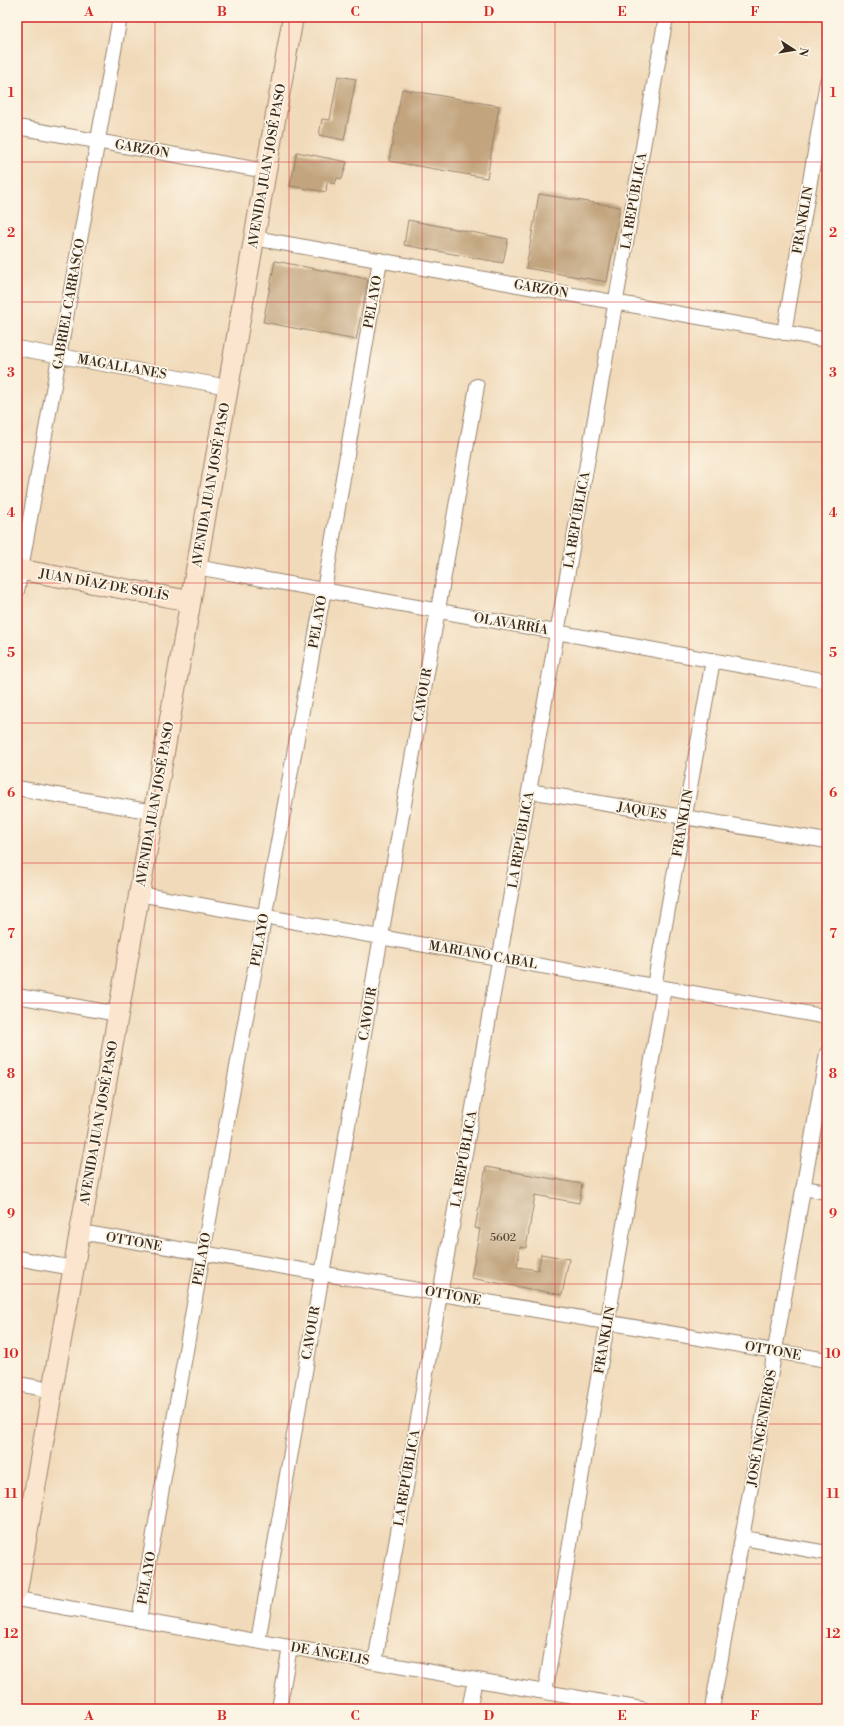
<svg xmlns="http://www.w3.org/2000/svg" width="844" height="1726" font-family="'Libre Bodoni',serif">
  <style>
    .building { fill: #c2a57f }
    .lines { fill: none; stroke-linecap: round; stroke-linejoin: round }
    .street-casing { stroke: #96826c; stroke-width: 16 }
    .secondary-casing { stroke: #96826c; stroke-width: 22 }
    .street { stroke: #fff; stroke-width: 14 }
    .secondary { stroke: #fce5cf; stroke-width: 20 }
    .grid { fill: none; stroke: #d62828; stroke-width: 1; stroke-opacity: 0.55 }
    .labels { text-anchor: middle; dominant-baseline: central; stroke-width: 3.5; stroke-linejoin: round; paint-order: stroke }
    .number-label { font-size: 11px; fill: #5d4936 }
    .street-label { font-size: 13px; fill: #3b2a1e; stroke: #fcf5e5 }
    .neatline { fill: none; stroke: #d62828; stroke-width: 1.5 }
    .grid-label { font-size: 13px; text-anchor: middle; font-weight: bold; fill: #d62828 }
  </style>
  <rect width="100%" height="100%" fill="#fcf5e5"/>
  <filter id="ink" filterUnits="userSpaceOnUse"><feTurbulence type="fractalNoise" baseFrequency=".025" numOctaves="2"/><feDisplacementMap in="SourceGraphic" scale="8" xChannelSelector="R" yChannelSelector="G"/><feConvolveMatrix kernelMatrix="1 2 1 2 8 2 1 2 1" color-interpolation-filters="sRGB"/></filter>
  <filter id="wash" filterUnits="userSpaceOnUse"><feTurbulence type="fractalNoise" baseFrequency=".012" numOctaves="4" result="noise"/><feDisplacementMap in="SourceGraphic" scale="16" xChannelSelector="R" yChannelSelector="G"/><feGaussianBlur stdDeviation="0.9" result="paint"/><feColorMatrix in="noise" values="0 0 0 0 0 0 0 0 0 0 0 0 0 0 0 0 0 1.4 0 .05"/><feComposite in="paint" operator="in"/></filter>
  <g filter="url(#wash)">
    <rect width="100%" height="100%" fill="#f1daba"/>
    <g id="blocks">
      <path class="building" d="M338,76l18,3 -12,61 -25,-5 3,-16 8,1z
        M402,89l97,17 -12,72 -98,-17z
        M297,152l50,10 -5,17 -5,-1 -2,6 -8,-2 -1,10 -36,-6z
        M539,194l81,13 -13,75 -81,-14z
        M408,220l100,19 -5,24 -99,-18z
        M275,261l93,18 -12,61 -93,-18z
        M486,1167l96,17 -3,19 -44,-8 -9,53 -6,-1 -3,20 21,3 3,-16 28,5 -7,36 -91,-17 9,-49 -5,-1z"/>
    </g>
  </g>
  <g filter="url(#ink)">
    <use href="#blocks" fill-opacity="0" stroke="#96826c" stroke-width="1"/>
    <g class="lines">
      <defs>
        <path id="street" d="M17,127l249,44
          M254,238l573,102
          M784,333l43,-251
          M17,348l211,39
          M196,567l631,114
          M17,591l103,-574
          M17,788l136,24
          M529,791l298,50
          M139,894l688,123
          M654,986l59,-326
          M17,996l101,18
          M803,1188l24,4
          M80,1232l747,128
          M17,1258l56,10
          M17,1384l35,6
          M17,1506l14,3
          M743,1538l84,15
          M17,1599l625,110
          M139,1620l64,-367 121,-663 56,-330
          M258,1641l219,-1255
          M375,1662l291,-1645
          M545,1692l119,-704
          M279,1709l11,-62
          M469,1709l6,-29
          M712,1709l115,-656"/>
        <path id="secondary" d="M17,569l173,32
          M17,1591l276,-1574"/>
      </defs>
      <use href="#street" class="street-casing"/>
      <use href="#secondary" class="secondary-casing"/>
      <use href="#street" class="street"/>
      <use href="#secondary" class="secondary"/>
    </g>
  </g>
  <path class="grid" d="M155,17v1692M289,17v1692M422,17v1692M555,17v1692M689,17v1692M17,162h810M17,302h810M17,442h810M17,583h810M17,723h810M17,863h810M17,1003h810M17,1143h810M17,1284h810M17,1424h810M17,1564h810"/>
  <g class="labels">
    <g class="number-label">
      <text x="503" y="1238">5602</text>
    </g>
    <g class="street-label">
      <text transform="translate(142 149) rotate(10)">GARZÓN</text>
      <text transform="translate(267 166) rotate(-80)">AVENIDA JUAN JOSÉ PASO</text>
      <text transform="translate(634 201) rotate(-80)">LA REPÚBLICA</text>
      <text transform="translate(803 220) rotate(-80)">FRANKLIN</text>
      <text transform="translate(541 289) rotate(10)">GARZÓN</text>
      <text transform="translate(373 302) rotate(-80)">PELAYO</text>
      <text transform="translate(69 304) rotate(-80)">GABRIEL CARRASCO</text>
      <text transform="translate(122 367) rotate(10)">MAGALLANES</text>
      <text transform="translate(211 485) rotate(-80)">AVENIDA JUAN JOSÉ PASO</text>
      <text transform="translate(577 520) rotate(-80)">LA REPÚBLICA</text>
      <text transform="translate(104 585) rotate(10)">JUAN DÍAZ DE SOLÍS</text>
      <text transform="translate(318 622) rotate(-80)">PELAYO</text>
      <text transform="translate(511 624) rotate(10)">OLAVARRÍA</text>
      <text transform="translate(423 695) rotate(-80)">CAVOUR</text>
      <text transform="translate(155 804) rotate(-80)">AVENIDA JUAN JOSÉ PASO</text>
      <text transform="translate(642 811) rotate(10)">JAQUES</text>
      <text transform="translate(683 823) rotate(-80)">FRANKLIN</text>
      <text transform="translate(521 840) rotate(-80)">LA REPÚBLICA</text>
      <text transform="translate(260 940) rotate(-80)">PELAYO</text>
      <text transform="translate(483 955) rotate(10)">MARIANO CABAL</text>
      <text transform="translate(368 1014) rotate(-80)">CAVOUR</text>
      <text transform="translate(99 1123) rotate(-80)">AVENIDA JUAN JOSÉ PASO</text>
      <text transform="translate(464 1159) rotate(-80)">LA REPÚBLICA</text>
      <text transform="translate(134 1242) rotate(10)">OTTONE</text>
      <text transform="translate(202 1259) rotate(-80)">PELAYO</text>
      <text transform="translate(453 1296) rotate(10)">OTTONE</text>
      <text transform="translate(311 1333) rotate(-80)">CAVOUR</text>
      <text transform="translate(605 1340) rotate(-80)">FRANKLIN</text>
      <text transform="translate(773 1351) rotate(10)">OTTONE</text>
      <text transform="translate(762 1428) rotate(-80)">JOSÉ INGENIEROS</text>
      <text transform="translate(407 1478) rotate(-80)">LA REPÚBLICA</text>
      <text transform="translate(147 1578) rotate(-80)">PELAYO</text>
      <text transform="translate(330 1654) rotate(10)">DE ÁNGELIS</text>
    </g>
  </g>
  <rect width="844" height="1726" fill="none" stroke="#fcf5e5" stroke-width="44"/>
  <g transform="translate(794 50) rotate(102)" stroke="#fcf5e5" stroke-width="3" paint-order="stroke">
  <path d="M0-3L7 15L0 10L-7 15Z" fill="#3b2a1e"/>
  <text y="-6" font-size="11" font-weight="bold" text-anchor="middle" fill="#3b2a1e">N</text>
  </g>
  <rect x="22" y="22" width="800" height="1682" class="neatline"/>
  <g class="grid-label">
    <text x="89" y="16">A</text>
    <text x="222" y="16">B</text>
    <text x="355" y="16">C</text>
    <text x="489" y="16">D</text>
    <text x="622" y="16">E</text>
    <text x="755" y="16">F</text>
    <text x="11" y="97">1</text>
    <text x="833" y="97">1</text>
    <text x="11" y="237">2</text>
    <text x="833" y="237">2</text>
    <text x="11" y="377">3</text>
    <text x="833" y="377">3</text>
    <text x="11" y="517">4</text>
    <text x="833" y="517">4</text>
    <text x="11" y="657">5</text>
    <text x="833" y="657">5</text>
    <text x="11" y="797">6</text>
    <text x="833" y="797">6</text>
    <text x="11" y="938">7</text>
    <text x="833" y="938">7</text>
    <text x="11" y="1078">8</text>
    <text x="833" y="1078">8</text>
    <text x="11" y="1218">9</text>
    <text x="833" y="1218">9</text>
    <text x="11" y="1358">10</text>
    <text x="833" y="1358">10</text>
    <text x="11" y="1498">11</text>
    <text x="833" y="1498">11</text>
    <text x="11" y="1638">12</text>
    <text x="833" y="1638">12</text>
    <text x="89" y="1720">A</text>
    <text x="222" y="1720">B</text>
    <text x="355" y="1720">C</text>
    <text x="489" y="1720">D</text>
    <text x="622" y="1720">E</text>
    <text x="755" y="1720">F</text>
  </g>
</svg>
